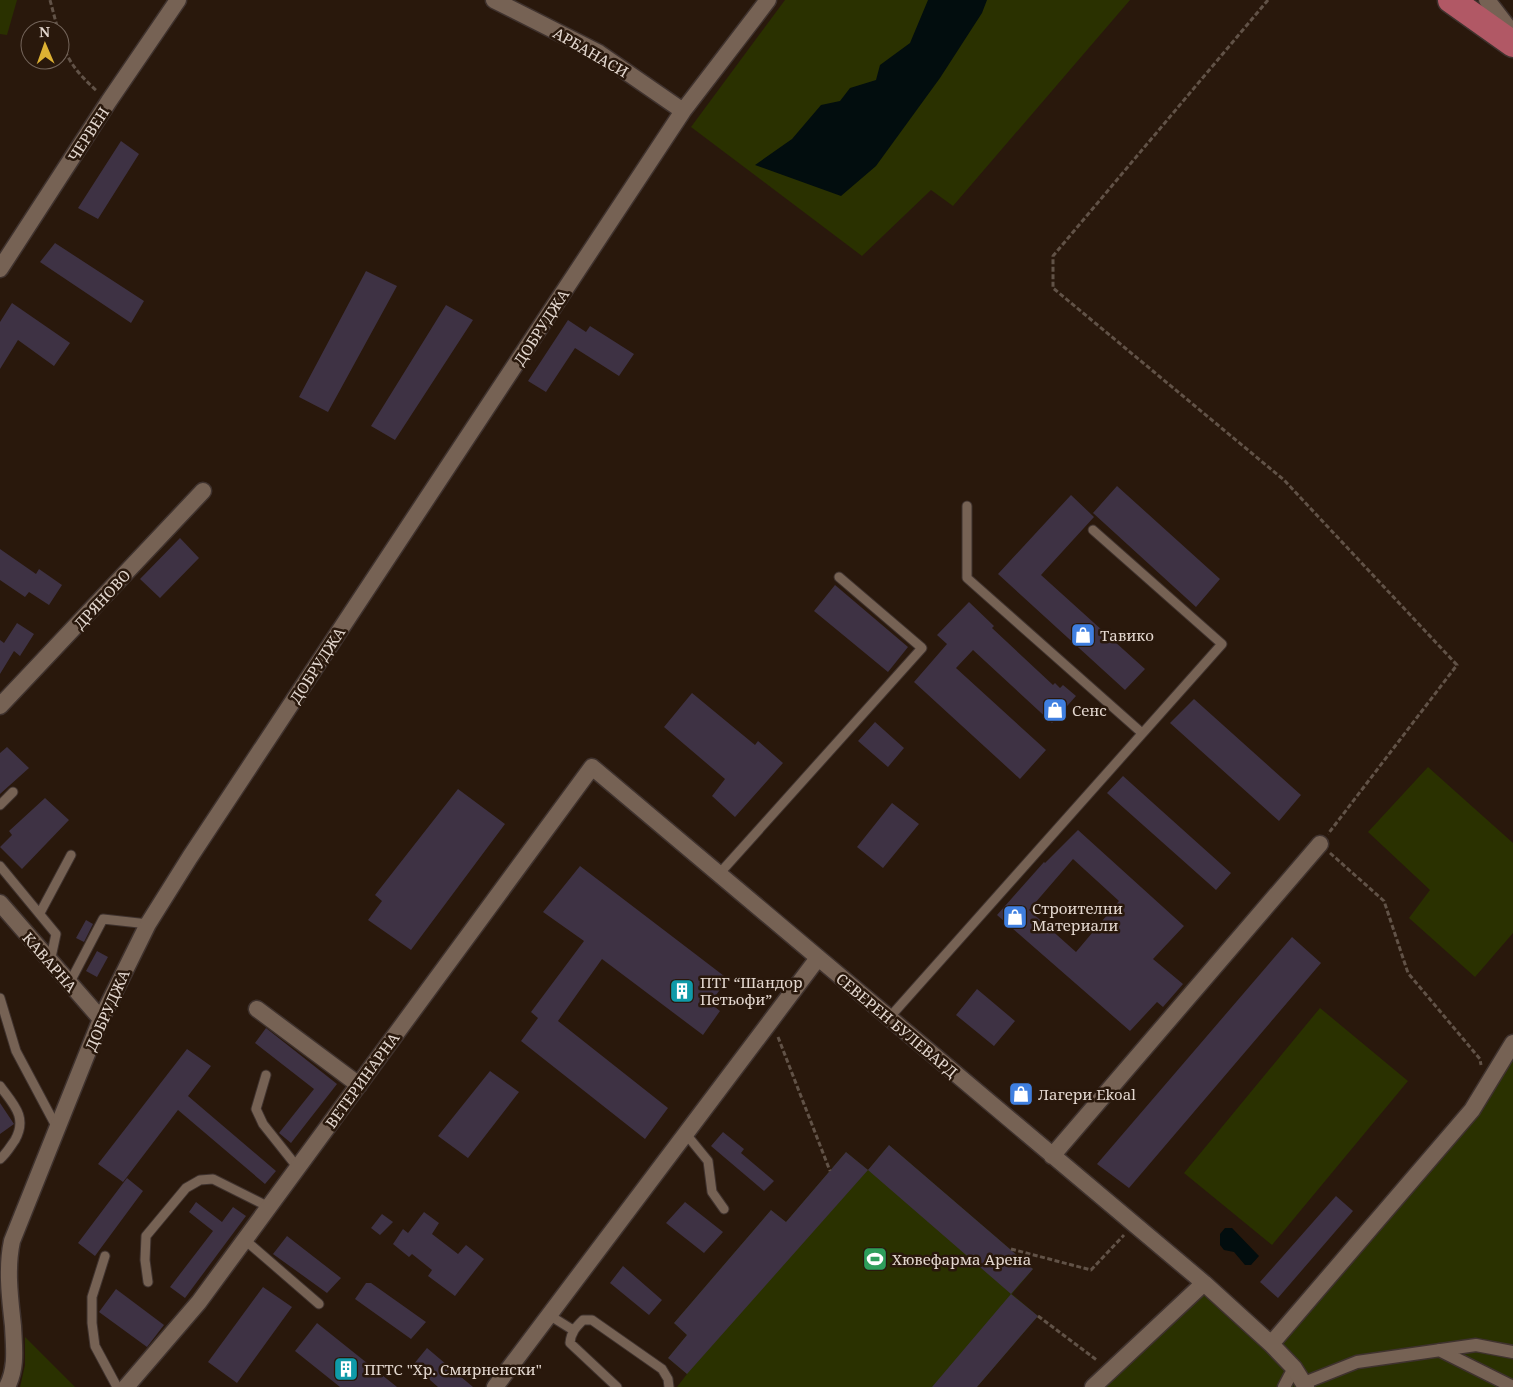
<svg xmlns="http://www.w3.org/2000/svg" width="1513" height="1387" font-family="'Noto Serif',serif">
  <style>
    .green { fill: #2a3100 }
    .water { fill: #020d0e }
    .building { fill: #3e3244; fill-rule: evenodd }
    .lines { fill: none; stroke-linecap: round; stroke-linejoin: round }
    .service-casing { stroke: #3f322e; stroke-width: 11 }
    .pedestrian-casing { stroke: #3f322e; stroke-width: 15 }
    .minor-casing { stroke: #3f322e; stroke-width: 19 }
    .primary-casing { stroke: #3f322e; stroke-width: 29 }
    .path { stroke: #615247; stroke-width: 3; stroke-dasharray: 5 2.5; stroke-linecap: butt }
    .service { stroke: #766254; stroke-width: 9 }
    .pedestrian { stroke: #766254; stroke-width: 12 }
    .minor { stroke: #766254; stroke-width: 16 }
    .primary { stroke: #b15865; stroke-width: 26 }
    .labels { text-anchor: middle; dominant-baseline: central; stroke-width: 5; stroke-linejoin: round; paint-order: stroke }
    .street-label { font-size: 15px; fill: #e3d7cf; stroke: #29180c }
    .poi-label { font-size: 15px; fill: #e3d7cf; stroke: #29180c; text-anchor: start }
  </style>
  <rect width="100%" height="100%" fill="#29180c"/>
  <path class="green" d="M0,0h17l-10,35 -7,-1z
    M785,0h345l-177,206 -22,-16 -69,66 -171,-129z
    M1428,767l85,76v90l-38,44 -66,-59 21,-28 -62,-58z
    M1320,1008l88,73 -136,164 -88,-72z
    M1513,1056v331h-420l104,-101 75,65z
    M889,1145l144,124 -21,25 26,22 -61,71h-300l10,-13 -19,-16 19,-23 -13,-12 97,-113 15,12 60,-70 22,18z
    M25,1337l50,50h-55l5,-22z"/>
  <path class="water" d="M928,0h59l-5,13 -42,65 -64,88 -35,30 -86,-31 37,-26 29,-34 19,-4 10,-13 26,-8 4,-15 30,-22z
    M1225,1228h7l27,28 -8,9h-6l-11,-13 -10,-2 -4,-5v-11z"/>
  <path class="building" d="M121,141l18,13 -41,65 -20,-11z
    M55,243l89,58 -13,22 -91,-61z
    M366,271l31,15 -69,126 -29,-15z
    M12,303l58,40 -16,23 -36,-26 -18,29v-47z
    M446,305l27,15 -78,120 -24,-14z
    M568,320l18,12 4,-6 44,28 -15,22 -44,-28 -29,44 -18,-11z
    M1117,486l103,93 -24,28 -103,-94z
    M1071,495l23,22 -53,58 104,94 -20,21 -127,-116z
    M180,538l19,20 -39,40 -20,-19z
    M0,549l36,25 3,-5 23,16 -13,20 -20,-13 -4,5 -25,-17z
    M835,585l73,62 -20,25 -74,-61z
    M969,602l25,24 -2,2 61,57 2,-2 5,5 3,-3 13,11 -24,27 -79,-73 -17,18 90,82 -26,29 -106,-97 33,-38 -10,-9z
    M17,623l17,11 -14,22 -6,-5 -14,23v-34l4,3z
    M692,693l63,52 3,-4 25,22 -48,54 -23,-21 13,-17 -61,-52z
    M1194,699l107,96 -22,26 -109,-98z
    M875,722l29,26 -16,19 -30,-26z
    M7,747l22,21 -29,26v-41z
    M1123,776l108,97 -15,17 -109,-97z
    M458,789l47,35 -94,126 -43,-30 14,-19 -7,-6z
    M45,798l24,22 -47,49 -22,-22 12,-12 -3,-4z
    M892,803l27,21 -36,44 -26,-21z
    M1078,830l106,96 -31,33 30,25 -20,23 -6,-5 -27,29 -133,-116 47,-53 1,1zM1073,859l46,42 -43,51 -47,-42z
    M580,866l148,113 -18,24 10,8 -17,24 -101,-76 -44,62 110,87 -23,31 -124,-98 17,-23 -7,-6 53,-71 -41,-29z
    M86,920l7,4 -9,18 -8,-4z
    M1292,937l29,26 -192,225 -32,-24z
    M97,951l11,6 -11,20 -11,-6z
    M977,989l38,32 -21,25 -38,-31z
    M266,1028l71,56 -46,59 -12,-10 35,-44 -59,-46z
    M187,1049l24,17 -23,30 88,75 -11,13 -87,-74 -55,72 -25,-18z
    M490,1071l29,21 -51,66 -30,-22z
    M0,1103l14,21 -14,10z
    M723,1132l21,17 -3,4 33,28 -10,10 -53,-45z
    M889,1145l144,124 -22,25 -143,-124z
    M846,1152l22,18 -181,204 -19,-16 19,-23 -13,-12 97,-113 15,12z
    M127,1178l16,13 -48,65 -17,-13z
    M1336,1196l17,15 -75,87 -18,-16z
    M196,1202l26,20 11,-15 13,9 -61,82 -15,-11 43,-56 -24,-19z
    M685,1202l38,30 -19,21 -38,-30z
    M424,1212l15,11 -7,11 26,20 8,-9 18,14 -29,37 -27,-20 4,-6 -20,-16 -3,3 -16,-13 10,-15 5,4z
    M382,1214l11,8 -13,13 -9,-7z
    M287,1236l54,42 -14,15 -54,-39z
    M623,1266l39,34 -13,15 -39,-32z
    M366,1283h5l55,39 -15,17 -56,-40z
    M263,1287l29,20 -55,76 -29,-21z
    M116,1289l48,36 -17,22 -48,-35z
    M1011,1294l27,22 -61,71h-45z
    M317,1323l80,64h-57l-45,-36z
    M427,1348l46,39h-35l-25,-22z"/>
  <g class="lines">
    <defs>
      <path id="service" d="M967,506v72l175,155
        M0,805l13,-13
        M0,866l56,68 -6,28
        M719,874l203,-226 -83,-71
        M40,913l31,-58
        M69,984l34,-65 45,5
        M0,998l16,53 41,77
        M889,1018l333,-374 -129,-114
        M266,1075l-10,34 7,15 35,44
        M0,1086c13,18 28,31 15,54 -5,7 -8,13 -15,19
        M686,1134l22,27 4,31 12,17
        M245,1240l74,64
        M105,1256l-13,41v26l3,23 22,41
        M148,1282l-3,-22 1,-24 40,-48 14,-8 13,-1 56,28
        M549,1315l24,15
        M617,1387l-47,-44c1,-11 6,-16 13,-23h9l70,49 6,10 1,8"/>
      <path id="pedestrian" d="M1439,1350l74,37
        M1304,1383l53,-21 119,-17 37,7
        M1284,1387l10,-19"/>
      <path id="minor" d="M494,0l105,53 84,58
        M1487,0l26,34
        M0,269l109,-168 69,-101
        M0,706l203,-215
        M0,903l101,116
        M257,1009l102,76
        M1052,1156l268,-312
        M1271,1344l201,-234 41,-67
        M7,1387c10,-20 7,-39 6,-61 -3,-28 -7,-57 -1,-85l89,-222 47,-95 42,-67 493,-746 85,-111
        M126,1387l73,-85 393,-535 612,516 67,61 23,24 12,19
        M495,1387l323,-429
        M1093,1387l111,-104"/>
      <path id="primary" d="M1451,0l62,44"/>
    </defs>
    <use href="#service" class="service-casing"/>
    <use href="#pedestrian" class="pedestrian-casing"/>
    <use href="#minor" class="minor-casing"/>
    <use href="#primary" class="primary-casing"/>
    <path class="path" d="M50,0l8,30
      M1268,0l-215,256v32l231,192 173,185 -129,169
      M60,37c6,23 20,39 37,54
      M1330,853l54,48 24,72 72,86 1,6
      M778,1037l52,134
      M1011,1249l80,21 33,-35
      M1038,1316l60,45"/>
    <use href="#service" class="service"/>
    <use href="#pedestrian" class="pedestrian"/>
    <use href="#minor" class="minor"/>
    <use href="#primary" class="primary"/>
  </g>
  <defs>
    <symbol id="shop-square" viewBox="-11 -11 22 22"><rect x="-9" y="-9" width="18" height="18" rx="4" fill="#3f7fe0" stroke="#29180c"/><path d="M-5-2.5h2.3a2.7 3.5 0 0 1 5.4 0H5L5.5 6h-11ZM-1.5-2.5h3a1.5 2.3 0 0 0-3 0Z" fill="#fff"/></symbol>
    <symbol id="building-square" viewBox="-11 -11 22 22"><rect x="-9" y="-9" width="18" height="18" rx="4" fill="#0f9aa8" stroke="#29180c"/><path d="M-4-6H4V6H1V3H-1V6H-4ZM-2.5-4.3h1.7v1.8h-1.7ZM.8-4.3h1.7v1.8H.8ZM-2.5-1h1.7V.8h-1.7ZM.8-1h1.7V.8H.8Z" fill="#fff"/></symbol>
    <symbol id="stadium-square" viewBox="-11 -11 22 22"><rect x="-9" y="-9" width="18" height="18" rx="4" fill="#2e9e5b" stroke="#29180c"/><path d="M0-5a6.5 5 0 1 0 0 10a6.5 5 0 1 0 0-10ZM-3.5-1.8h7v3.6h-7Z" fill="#fff"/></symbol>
  </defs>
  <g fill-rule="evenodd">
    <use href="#shop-square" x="1069" y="621" width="28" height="28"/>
    <use href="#shop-square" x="1041" y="696" width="28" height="28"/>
    <use href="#shop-square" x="1001" y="903" width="28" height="28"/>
    <use href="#building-square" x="668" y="977" width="28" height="28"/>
    <use href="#shop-square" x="1007" y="1080" width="28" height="28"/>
    <use href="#stadium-square" x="861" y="1245" width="28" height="28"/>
    <use href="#building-square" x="332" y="1355" width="28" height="28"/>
  </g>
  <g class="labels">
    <g class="street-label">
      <text transform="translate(591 52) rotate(30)">АРБАНАСИ</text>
      <text transform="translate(88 134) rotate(-57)">ЧЕРВЕН</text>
      <text transform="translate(541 327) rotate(-57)">ДОБРУДЖА</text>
      <text transform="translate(102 599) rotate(-47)">ДРЯНОВО</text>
      <text transform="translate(317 665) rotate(-57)">ДОБРУДЖА</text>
      <text transform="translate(50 962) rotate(49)">КАВАРНА</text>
      <text transform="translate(107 1010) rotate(-66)">ДОБРУДЖА</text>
      <text transform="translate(897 1025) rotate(40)">СЕВЕРЕН БУЛЕВАРД</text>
      <text transform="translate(362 1080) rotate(-54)">ВЕТЕРИНАРНА</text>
    </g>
    <g class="poi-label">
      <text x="1100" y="635">Тавико</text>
      <text x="1072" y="710">Сенс</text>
      <text x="1032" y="908">Строителни<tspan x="1032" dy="17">Материали</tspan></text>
      <text x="700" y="982">ПТГ “Шандор<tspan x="700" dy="17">Петьофи”</tspan></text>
      <text x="1038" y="1094">Лагери Ekoal</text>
      <text x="892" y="1259">Хювефарма Арена</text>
      <text x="364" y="1369">ПГТС "Хр. Смирненски"</text>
    </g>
  </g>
  <g transform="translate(45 45) rotate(358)"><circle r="24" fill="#29180c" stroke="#73645a"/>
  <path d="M0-4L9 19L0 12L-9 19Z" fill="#ddb133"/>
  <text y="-8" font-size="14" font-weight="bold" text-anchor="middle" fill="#e3d7cf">N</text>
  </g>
</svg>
